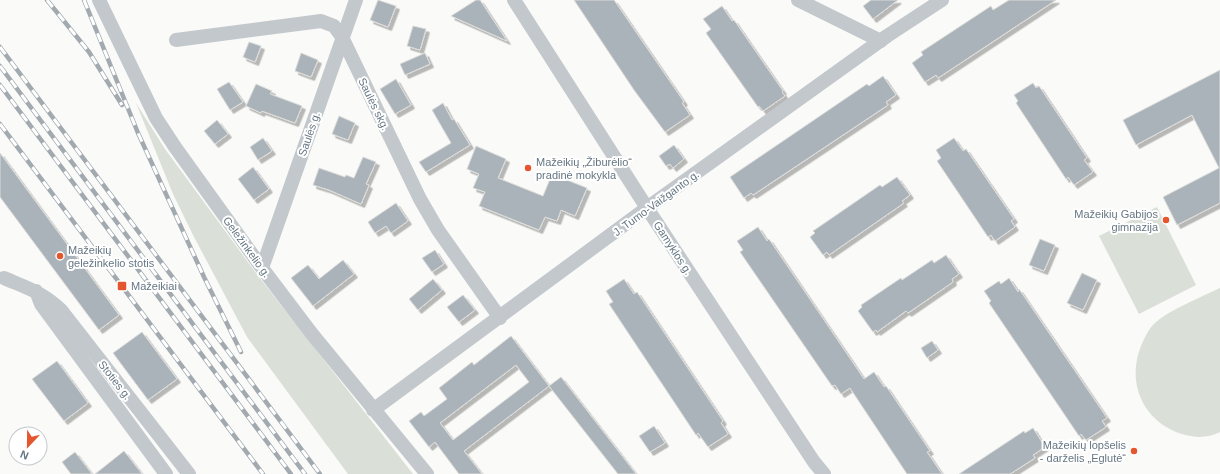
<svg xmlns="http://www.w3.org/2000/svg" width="1220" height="474" font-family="Helvetica,sans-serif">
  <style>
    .green { fill: #dadfd7 }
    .building { fill: #aab3b9; stroke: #dcdcda; fill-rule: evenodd; filter: url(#shadow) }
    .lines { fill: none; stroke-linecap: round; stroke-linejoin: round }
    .minor { stroke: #c3c8cc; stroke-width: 14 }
    .rail-casing { stroke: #a2aab0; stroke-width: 4.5 }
    .rail { stroke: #fff; stroke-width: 3; stroke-dasharray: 9; stroke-linecap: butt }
    .poi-dot { fill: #e4572e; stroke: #fff; stroke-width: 1.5 }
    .labels { text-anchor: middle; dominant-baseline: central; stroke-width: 4; stroke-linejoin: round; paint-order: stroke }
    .street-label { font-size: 11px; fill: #657683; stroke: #fff }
    .poi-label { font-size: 11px; fill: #657683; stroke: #fff; text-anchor: start }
  </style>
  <defs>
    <filter id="shadow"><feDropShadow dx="3.5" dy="3.5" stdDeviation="0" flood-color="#0004"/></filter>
  </defs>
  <rect width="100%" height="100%" fill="#fafaf8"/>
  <path class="green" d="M136,103l29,46 91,124 157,201h-65l-101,-137 -54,-102 -20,-41z
    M1157,207l39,78 -57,29 -40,-78z
    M1220,288v144c-14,7 -29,6 -44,0 -35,-15 -49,-51 -35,-86 3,-7 7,-16 12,-21 13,-14 49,-28 67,-37z"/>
  <path class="building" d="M378,0l18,6 -8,21 -18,-7z
    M476,0h4l27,41 -56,-25z
    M574,0h40l70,102 -2,1 8,12 -25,17 -31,-42z
    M871,0h27l-25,19 -10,-13z
    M1009,0h47l-118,78 -2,-3 -11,7 -13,-19 11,-8 -2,-3 70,-46 2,4z
    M722,6l10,15 2,-1 49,71 -1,1 3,4 -22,15 -4,-5 -1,1 -52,-74 5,-4 -8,-10z
    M413,26l13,3 -6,21 -13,-4z
    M249,42l12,4 -6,16 -12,-5z
    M301,53l17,7 -7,17 -16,-6z
    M425,53l5,11 -25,11 -5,-11z
    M1220,70v133l-43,22 -14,-28 56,-29 -27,-53 -56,30 -13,-25z
    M883,76l13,19 -10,7 2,3 -135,90 -2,-2 -7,5 -14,-21 137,-93 2,2z
    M396,79l15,26 -16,9 -15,-25z
    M229,82l14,20 -13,8 -13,-21z
    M1033,83l3,5 3,-2 48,72 -3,2 9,12 -19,13 -6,-8 -2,2 -50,-76 2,-2 -4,-6z
    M256,84l16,7 -2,3 32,12 -7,17 -33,-12 -1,2 -15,-7z
    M443,103l9,17 2,-1 16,26 -44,27 -7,-10 32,-19 -19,-33z
    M339,116l16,7 -7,17 -16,-6z
    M217,120l11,14 -13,10 -11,-13z
    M263,138l9,13 -14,9 -8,-13z
    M954,138l9,13 3,-2 48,70 -3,2 4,6 -20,14 -4,-6 -3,2 -51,-76 4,-3 -5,-8z
    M674,145l10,14 -11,9 -3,-4 -4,2 -7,-10z
    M476,146l30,13 -8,19 45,18 9,-22 35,14 -12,28 -14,-6 -4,11 -12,-4 -6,13 -60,-24 6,-14 -12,-4 6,-14 -12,-5z
    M0,153l119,162 -20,15 -99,-133z
    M363,157l13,5 -10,22 3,1 -8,19 -32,-14 -16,-5 6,-17 26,9 1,-2 8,3z
    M253,167l16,22 -15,11 -16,-21z
    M897,177l13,18 -8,6 2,2 -75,52 -2,-3 -4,3 -13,-18 5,-4 -2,-2 67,-46 2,2z
    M396,203l12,18 -17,12 -5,-7 -11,7 -7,-11z
    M758,227l9,14 2,-2 95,140 10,-7 10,15 2,-1 44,65 -3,1 15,22h-35l-57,-86 -9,6 -6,-9 -3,1 -92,-134 3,-2 -6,-9z
    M1040,239l15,6 -11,26 -15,-6z
    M435,250l9,14 -12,8 -10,-14z
    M946,255l13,19 -7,5 1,3 -45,31 -2,-2 -29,21 -1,-2 -3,2 -15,-21 4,-4 -1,-2 40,-27 1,2 30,-20 2,3z
    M343,260l11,14 -41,32 -22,-28 17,-13 11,14z
    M1082,273l15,7 -14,30 -16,-7z
    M1009,278l9,14 1,-3 88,129 -5,3 4,6 -20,13 -5,-6 -2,2 -90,-133 2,-2 -7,-10 15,-10 2,3z
    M433,279l9,11 -24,20 -9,-11z
    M624,279l10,15 3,-2 86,129 -2,2 7,11 -20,13 -10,-14 -2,2 -87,-131 4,-2 -7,-11z
    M463,295l12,15 -16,12 -12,-15z
    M142,332l35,47 -29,21 -35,-47z
    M511,336l38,50 -85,65 18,23h-23l-24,-32 -6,5 -20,-26 12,-9 3,4 23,-17 -8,-11 33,-26 2,3zM516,365l13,17 -76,58 -13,-17z
    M932,341l6,9 -11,8 -6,-10z
    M57,361l31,42 -24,18 -32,-42z
    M561,377l75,97h-18l-69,-88z
    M654,426l11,17 -15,9 -11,-16z
    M1033,428l12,19 -12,8 2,3 -25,16h-51l65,-43 1,2z
    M124,451l18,23h-47z
    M75,452l17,22h-21l-9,-12z"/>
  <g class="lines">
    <path class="minor" d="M99,0l57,118 19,29 87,121 50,66 115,140
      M514,0l133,208 167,254 10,12
      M798,0l83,41
      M176,40l145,-19 13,5 8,11 78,162 18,31 62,88
      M262,268l94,-268
      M4,278c23,10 38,14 57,32l128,164
      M36,291l5,13 125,170
      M373,410l274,-202 240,-172 55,-36"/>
    <defs>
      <path id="rail" d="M47,0l42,52 33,53
        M84,0l54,133 66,144 37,75
        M0,47l320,427
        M0,66l305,408
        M0,85l291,389
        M0,124l263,350"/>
    </defs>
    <use href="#rail" class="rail-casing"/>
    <use href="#rail" class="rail"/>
  </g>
  <g class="poi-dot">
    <circle cx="528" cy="168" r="4"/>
    <circle cx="1166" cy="220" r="4"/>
    <circle cx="60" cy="256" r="4"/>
    <rect x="117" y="281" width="10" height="10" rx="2"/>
    <circle cx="1134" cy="451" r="4"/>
  </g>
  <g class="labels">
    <g class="street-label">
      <text transform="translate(374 104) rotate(64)">Saulės skg.</text>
      <text transform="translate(309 134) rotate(-71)">Saulės g.</text>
      <text transform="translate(656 203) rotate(-36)">J. Tumo-Vaižganto g.</text>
      <text transform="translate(247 247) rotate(54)">Geležinkelio g.</text>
      <text transform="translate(673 248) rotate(57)">Gamyklos g.</text>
      <text transform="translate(115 380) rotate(52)">Stoties g.</text>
    </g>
    <g class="poi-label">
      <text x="536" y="162">Mažeikių „Žiburėlio“<tspan x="536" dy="13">pradinė mokykla</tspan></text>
      <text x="1158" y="214" text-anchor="end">Mažeikių Gabijos<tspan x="1158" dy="13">gimnazija</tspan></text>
      <text x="68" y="250">Mažeikių<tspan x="68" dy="13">geležinkelio stotis</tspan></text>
      <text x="131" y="286">Mažeikiai</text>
      <text x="1126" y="445" text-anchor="end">Mažeikių lopšelis<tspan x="1126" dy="13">- darželis „Eglutė“</tspan></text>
    </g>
  </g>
  <g transform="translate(28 446) rotate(202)"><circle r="19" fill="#ffffff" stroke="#c1c8cd"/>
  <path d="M0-3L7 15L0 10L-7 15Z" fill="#e4572e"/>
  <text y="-6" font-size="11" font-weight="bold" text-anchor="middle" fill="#657683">N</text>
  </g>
</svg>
